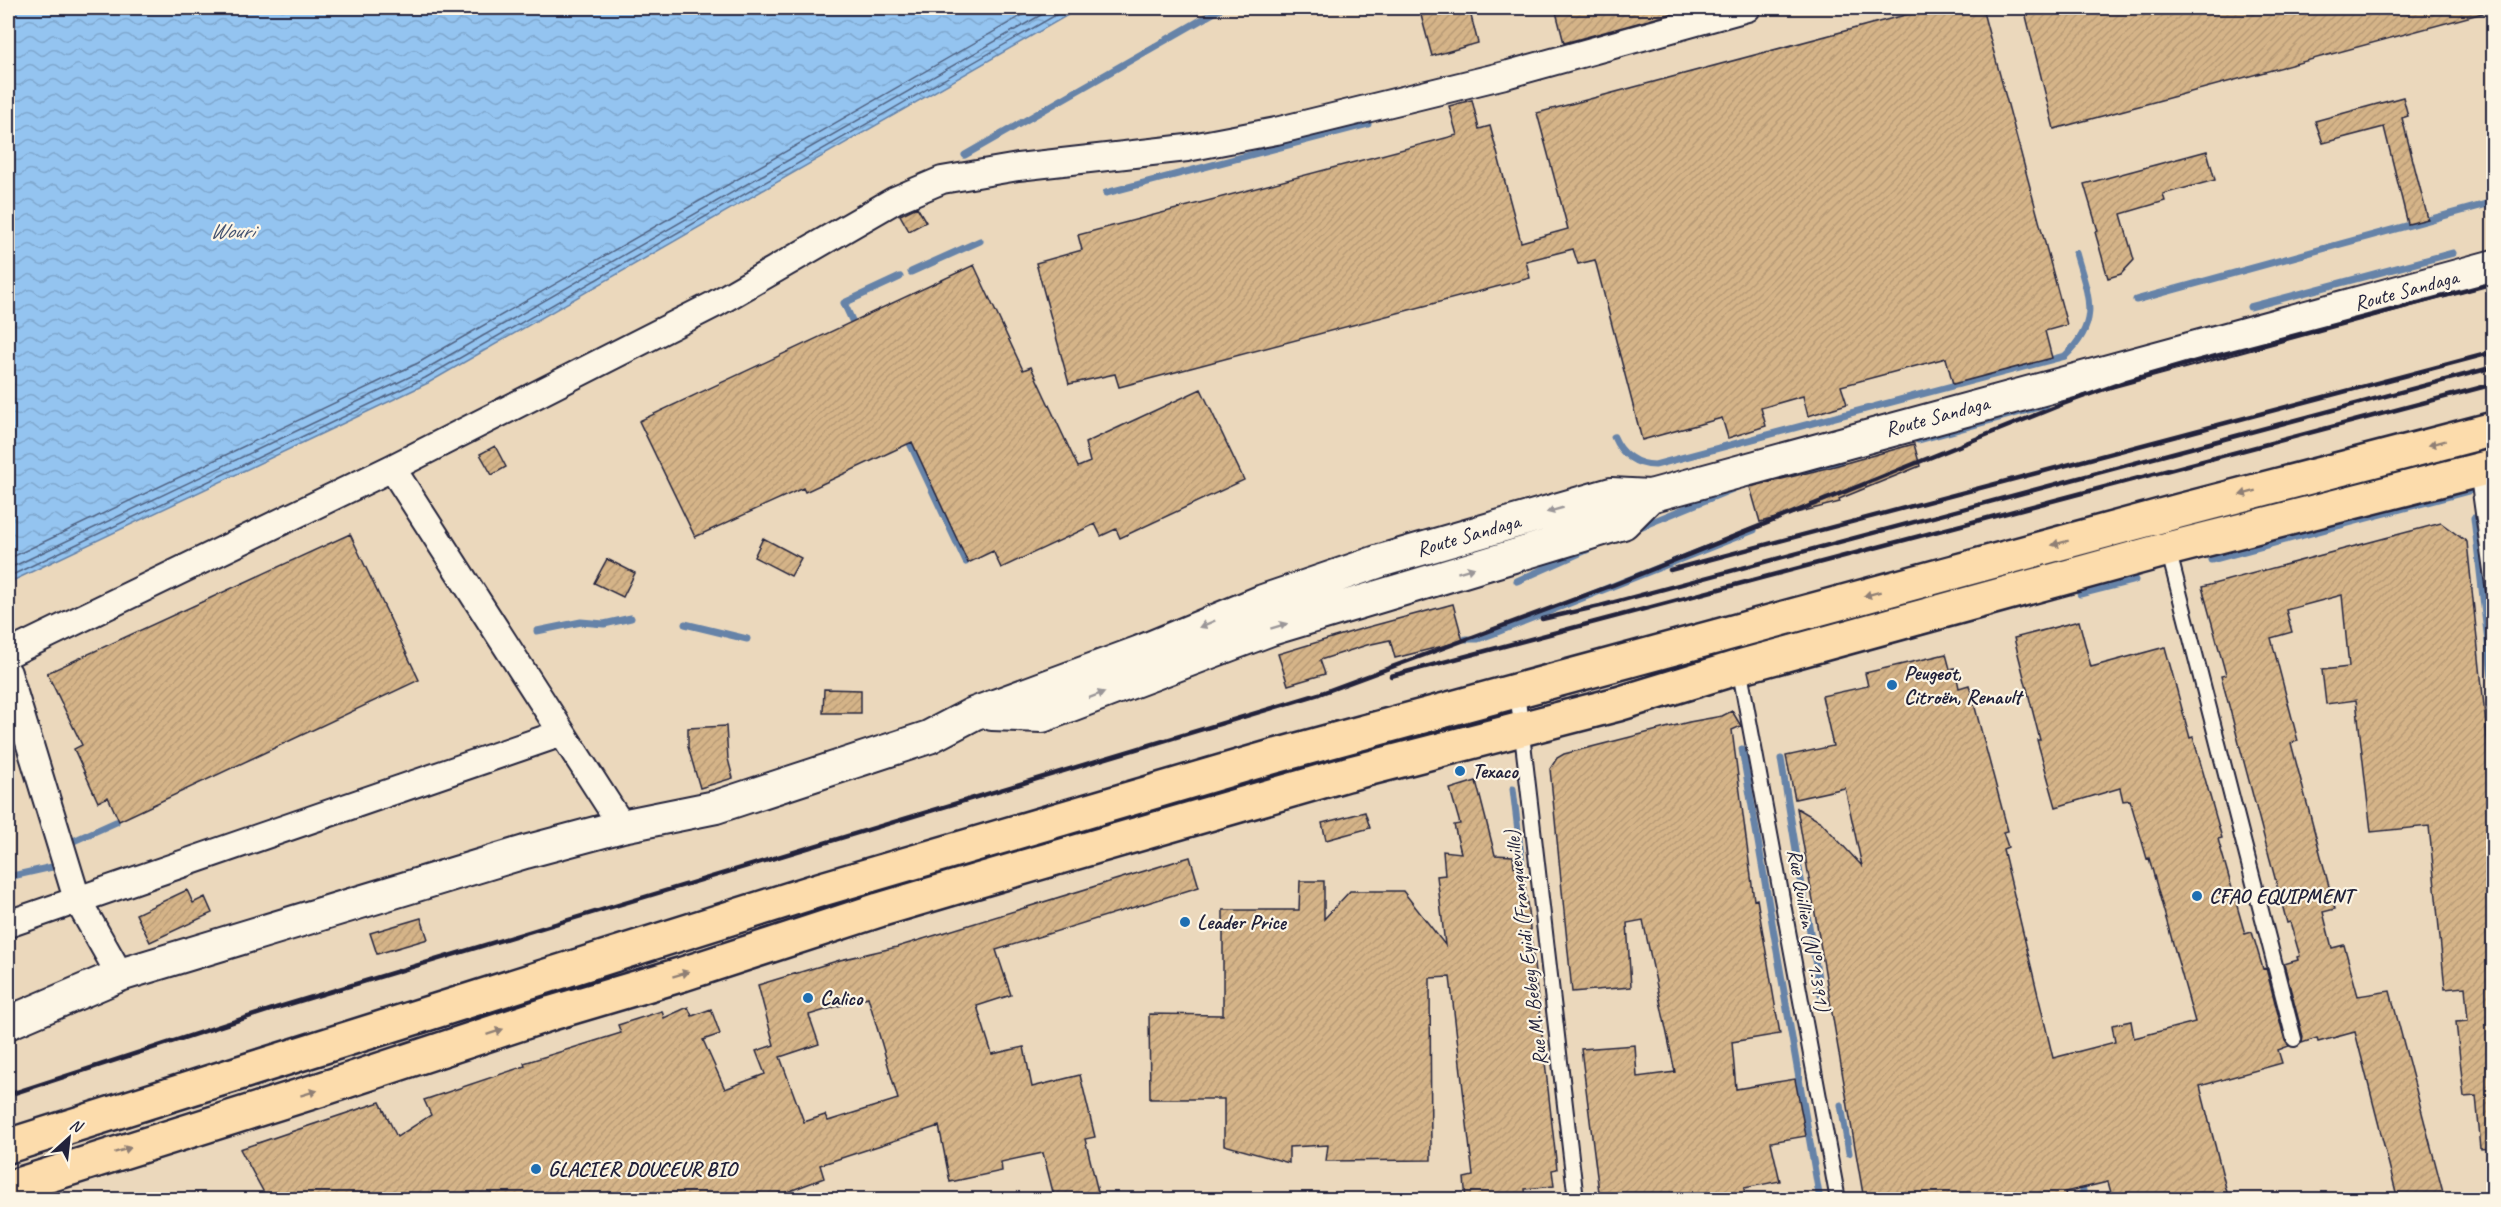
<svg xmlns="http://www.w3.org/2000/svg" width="2501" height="1207" font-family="Caveat,sans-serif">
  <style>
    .built { fill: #ebd8bc }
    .water { fill: url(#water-waves); stroke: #6683a8; stroke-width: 1.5 }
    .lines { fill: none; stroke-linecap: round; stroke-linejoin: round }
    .shore { stroke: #506383; stroke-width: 1.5 }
    .stream { stroke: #6683a8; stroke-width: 7 }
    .building { fill: url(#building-hatch); stroke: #22223b; stroke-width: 1.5; fill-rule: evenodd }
    .service-casing { stroke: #22223b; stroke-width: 18 }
    .minor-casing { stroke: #22223b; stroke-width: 30 }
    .tertiary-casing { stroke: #22223b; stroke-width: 36 }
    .trunk-casing { stroke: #22223b; stroke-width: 38 }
    .service { stroke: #fcf5e5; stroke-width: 14 }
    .minor { stroke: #fcf5e5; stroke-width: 26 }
    .tertiary { stroke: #fcf5e5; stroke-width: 32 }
    .trunk { stroke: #fcdcac; stroke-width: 33 }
    .rail { stroke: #22223b; stroke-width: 4.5 }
    .oneway { fill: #8f7f74 }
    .oneway2 { fill: #9a9698 }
    .poi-dot { fill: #1f6fb2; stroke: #fcf5e5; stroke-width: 2 }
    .labels { text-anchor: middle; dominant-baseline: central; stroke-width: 4.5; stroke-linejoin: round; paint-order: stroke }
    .street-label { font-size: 21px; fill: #22223b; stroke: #fcf5e5 }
    .poi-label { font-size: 21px; font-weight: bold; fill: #22223b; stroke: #fcf5e5; text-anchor: start }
    .water-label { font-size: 22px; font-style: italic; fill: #445371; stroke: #fcf5e5 }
  </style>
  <defs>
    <pattern id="water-waves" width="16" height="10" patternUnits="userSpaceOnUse" patternTransform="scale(1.5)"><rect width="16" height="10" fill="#94c4f0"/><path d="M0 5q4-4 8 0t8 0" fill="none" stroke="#7fa8cf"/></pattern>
    <pattern id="building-hatch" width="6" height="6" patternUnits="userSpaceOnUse" patternTransform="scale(1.5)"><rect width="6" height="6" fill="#d5b488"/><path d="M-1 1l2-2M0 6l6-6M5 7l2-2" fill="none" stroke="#b79a76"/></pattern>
  </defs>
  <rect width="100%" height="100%" fill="#f4e8d2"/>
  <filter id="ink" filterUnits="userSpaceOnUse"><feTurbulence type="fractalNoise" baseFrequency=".0167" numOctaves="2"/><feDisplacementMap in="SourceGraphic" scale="12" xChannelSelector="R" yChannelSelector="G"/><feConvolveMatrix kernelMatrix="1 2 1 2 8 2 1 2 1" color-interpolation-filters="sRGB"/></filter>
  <g filter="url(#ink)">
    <path class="built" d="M1080,8h1413v1181l-38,11h-2447v-617l420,-200z"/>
    <path class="water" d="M8,8h1072l-652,375 -420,200z"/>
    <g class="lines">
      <path class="shore" d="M8,559l410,-196 617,-355
        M8,569l414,-198 631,-363
        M8,577l417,-199 643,-370"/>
      <path class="stream" d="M965,155l257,-147
        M1106,193l262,-69
        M911,272l69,-31
        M2136,300l358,-98
        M2250,307l203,-54
        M856,329l-12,-26 56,-26
        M907,437l59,125
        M1614,437c7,17 22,28 41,28l410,-109c37,-35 23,-60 11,-103
        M1918,440l128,-35
        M1755,483l86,-23
        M2474,518l20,177
        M1635,529l100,-41
        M2211,560l283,-76
        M1517,581l74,-33
        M2080,594l55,-14
        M685,624l62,15
        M537,631l44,-9 23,2 27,-6
        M1466,639h12l14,-5 262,-104
        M1742,749l78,451
        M1781,759l14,85
        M1513,789l9,75
        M69,843l47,-21
        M1795,845l26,150
        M8,877l53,-12
        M1841,1105l8,48
        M2073,1200l10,-6v-4
        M2106,1200l3,-5"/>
    </g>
    <path class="building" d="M1419,8h50l9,35 -46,13z
      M1555,8h138l-129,35z
      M1931,8h51l85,317 -22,6 7,27 -99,26 -7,-26 -105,28 6,18 -39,12 -5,-20 -42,12 5,18 -38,12 -6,-20 -80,22 -47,-180 -17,4 -5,-15 -47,12 4,17 -411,109 -4,-13 -46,10 -33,-121 46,-13 -4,-15 379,-100 -8,-29 23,-6 7,29 11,-3 31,116 47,-13 -31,-116z
      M2024,8h458l1,5 -429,116z
      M2403,97l5,19 -6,2 26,101 -20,5 -24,-97 -61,16 -8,-22z
      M2207,151l8,29 -52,14 2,7 -44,13 13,46 -13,14 -13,4 -13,-46 3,-1 -14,-47z
      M917,207l9,15 -17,9 -9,-16z
      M974,265l49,105 8,-3 47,100 12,-5 -5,-19 116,-54 43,91 -124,58 -4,-9 -15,7 -6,-12 -94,44 -8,-17 -25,12 -56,-121 -107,50 -2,-4 -108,49 -56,-116z
      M1914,444l6,22 -81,33 1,3 -80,20 -10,-35 81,-20z
      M495,446l11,21 -14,8 -12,-21z
      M2441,523l26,19 26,251v355l-12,1 -5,-53 -12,1 -8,-75 12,-1 -3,-34 -20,2 -16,-163 -58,6 -15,-132 -30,4 -4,-34 27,-3 -7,-72 -56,15 6,22 -21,6 27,103 -7,2 5,19 39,147 -12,3 9,36 12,-3 14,51 32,-5 55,209h-47l-43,-168 -37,10 -1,-4 -15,5 1,-6 -19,-73 14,-4 -1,-3 3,-1 -10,-34 -3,1 -66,-247 5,-1 -24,-88z
      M350,534l69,146 -300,141 -11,-24 -10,5 -24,-53 8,-4 -35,-72z
      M763,538l38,20 -10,18 -37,-19z
      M607,559l28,14 -12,24 -29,-14z
      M1453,604l10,37 -68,17 -5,-18 -23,5 -47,15 5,14 -37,11 -10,-31 83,-25z
      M2079,621l12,46 74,-20 25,91 3,-1 29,101 -4,1 27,95 7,-2 11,37 3,-1 19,73 4,5 -11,4 4,13 -82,23 29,114h-116l-5,-18 -43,10 2,8h-203l-67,-392 24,14 41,44 -17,-78 -50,11 -9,-43 47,-10 -11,-50 46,-10 -3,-13 81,-19 4,15 5,-1 4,20 10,-3 39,146 -5,1 5,15 -5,2 50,209 62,-16 -3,-17 19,-4 3,17 61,-16 -46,-164 -2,1 -17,-59 -7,1 -3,-13 -64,19 -19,-67h3l-26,-102z
      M824,689l37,1v23h-38z
      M1732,711l9,15 -9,4 22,170 3,-1 23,135 -48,8 4,47 59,-10 11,57 -35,6 9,39 -36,7 1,12h-145l-19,-151 54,-4 2,32 38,-5 -32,-152 -16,3 4,64 -59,5 -22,-223 7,-11 7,-4 125,-32 33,-6z
      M726,726l2,33 5,19 -33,10 -12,-41v-19z
      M1476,781l19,74 18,1 1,11 9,-1 34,303 -5,1 2,16 -29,3 1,11h-60l-2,-22 9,-2 -23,-199 -20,1 1,182 -105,1 2,-16 -39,2v16l-65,-18v-46h-74l-1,-85 74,1v-105h76l1,-29h24v38l26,-28h53l42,54 -8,-69 8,-1 -2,-24 18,2 -7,-28 6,-1 -10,-35z
      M1365,812l5,16 -44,12 -4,-17z
      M1190,857l9,30 -203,63 15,45 -34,11 15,48 32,-7 8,40 48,-12 15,62 -10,2 15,61h-45l-12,-47 -42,9 1,9 -52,11 -11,-56 -119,39 4,13 -58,22h-498l-28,-51 140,-47 17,35 34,-22 -7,-15 101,-34 -1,-3 97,-30 -3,-8 44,-14 2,7 24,-11 4,9 19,-7 9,25 -17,6 22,49 40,-15 -9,-23 18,-6 -16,-60 82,-25 57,-13zM868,997l30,102 -70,22 -3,-6 -21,7 -24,-65 39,-13 -10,-29z
      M187,890l6,13 12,-6 7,16 -62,29 -14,-28z
      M421,918l7,21 -51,15 -7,-21z"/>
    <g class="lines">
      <defs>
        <path id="service" d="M2477,470l17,122
          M2168,549l126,490
          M1739,667l99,533
          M1517,691l59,509"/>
        <path id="minor" d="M392,468l230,358
          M8,654l384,-186 323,-164 180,-104 47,-20 76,-13 169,-19 89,-17 233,-57 238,-66
          M8,673l69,226 43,76
          M8,924l554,-191"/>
        <path id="tertiary" d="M992,714l50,2 229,-87 352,-106 27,-27
          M8,1023l112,-48 405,-123 97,-26 94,-19 213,-70 44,-23 167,-62 123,-51 117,-40 231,-67 39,2c280,-79 562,-154 844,-230"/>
        <path id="trunk" d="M8,1146l814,-257 450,-132 907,-246 315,-82
          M8,1188l314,-99 230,-76 131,-39 196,-64 118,-35 350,-101 271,-70 121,-37 429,-118 326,-83"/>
      </defs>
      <use href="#service" class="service-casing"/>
      <use href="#minor" class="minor-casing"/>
      <use href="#tertiary" class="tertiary-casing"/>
      <use href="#trunk" class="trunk-casing"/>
      <use href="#service" class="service"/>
      <use href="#minor" class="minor"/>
      <use href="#tertiary" class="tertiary"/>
      <use href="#trunk" class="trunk"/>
      <path class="rail" d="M1670,570l824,-218
        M1542,619l58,-13 894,-239
        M1391,676l1103,-292
        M8,1095l268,-87 1043,-314 294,-109 450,-181 61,-22 73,-21 297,-78"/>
    </g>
    <defs><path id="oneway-solid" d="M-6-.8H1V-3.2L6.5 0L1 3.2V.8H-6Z" transform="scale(1.5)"/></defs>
    <g class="oneway">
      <use href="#oneway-solid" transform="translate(2437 443) rotate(165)"/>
      <use href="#oneway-solid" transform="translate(2248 493) rotate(165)"/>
      <use href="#oneway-solid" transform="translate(2060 543) rotate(165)"/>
      <use href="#oneway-solid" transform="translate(1872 594) rotate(165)"/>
      <use href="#oneway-solid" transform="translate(681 974) rotate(-17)"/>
      <use href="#oneway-solid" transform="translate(495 1032) rotate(-19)"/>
      <use href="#oneway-solid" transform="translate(309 1093) rotate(-17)"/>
      <use href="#oneway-solid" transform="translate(123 1150) rotate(-17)"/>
    </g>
    <g class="oneway2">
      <use href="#oneway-solid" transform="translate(1555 510) rotate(164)"/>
      <use href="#oneway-solid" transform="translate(1466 570) rotate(-17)"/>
      <use href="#oneway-solid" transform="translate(1207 624) rotate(157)"/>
      <use href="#oneway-solid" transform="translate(1279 626) rotate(-17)"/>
      <use href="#oneway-solid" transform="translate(1097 695) rotate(-21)"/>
    </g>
  </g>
  <g class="poi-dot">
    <circle cx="1892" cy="685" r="6"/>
    <circle cx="1460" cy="771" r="6"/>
    <circle cx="2197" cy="896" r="6"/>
    <circle cx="1185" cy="922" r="6"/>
    <circle cx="808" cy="998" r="6"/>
    <circle cx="536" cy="1169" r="6"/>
  </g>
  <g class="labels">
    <g class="street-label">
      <text transform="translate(2406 290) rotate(-15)">Route Sandaga</text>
      <text transform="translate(1937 416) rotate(-15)">Route Sandaga</text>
      <text transform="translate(1468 535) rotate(-16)">Route Sandaga</text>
      <text transform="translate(1809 930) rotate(80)">Rue Quillien (N° 1.391)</text>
      <text transform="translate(1526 948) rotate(-97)">Rue M. Bebey Eyidi (Franqueville)</text>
    </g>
    <g class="poi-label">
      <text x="1904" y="673">Peugeot,<tspan x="1904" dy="24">Citroën, Renault</tspan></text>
      <text x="1472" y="771">Texaco</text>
      <text x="2209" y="896">CFAO EQUIPMENT</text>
      <text x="1197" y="922">Leader Price</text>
      <text x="820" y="998">Calico</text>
      <text x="548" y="1169">GLACIER DOUCEUR BIO</text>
    </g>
    <g class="water-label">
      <text x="232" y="231">Wouri</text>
    </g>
  </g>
  <rect width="2501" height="1207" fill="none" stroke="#fcf5e5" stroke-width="30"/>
  <rect x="15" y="15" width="2471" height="1177" fill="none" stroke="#22223b" stroke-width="2" filter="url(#ink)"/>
  <g transform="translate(69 1138) rotate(27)" stroke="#fcf5e5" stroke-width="4.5" paint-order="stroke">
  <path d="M0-4.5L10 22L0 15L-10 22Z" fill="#22223b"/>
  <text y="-9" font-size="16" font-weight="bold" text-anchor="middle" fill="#22223b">N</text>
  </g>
</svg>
